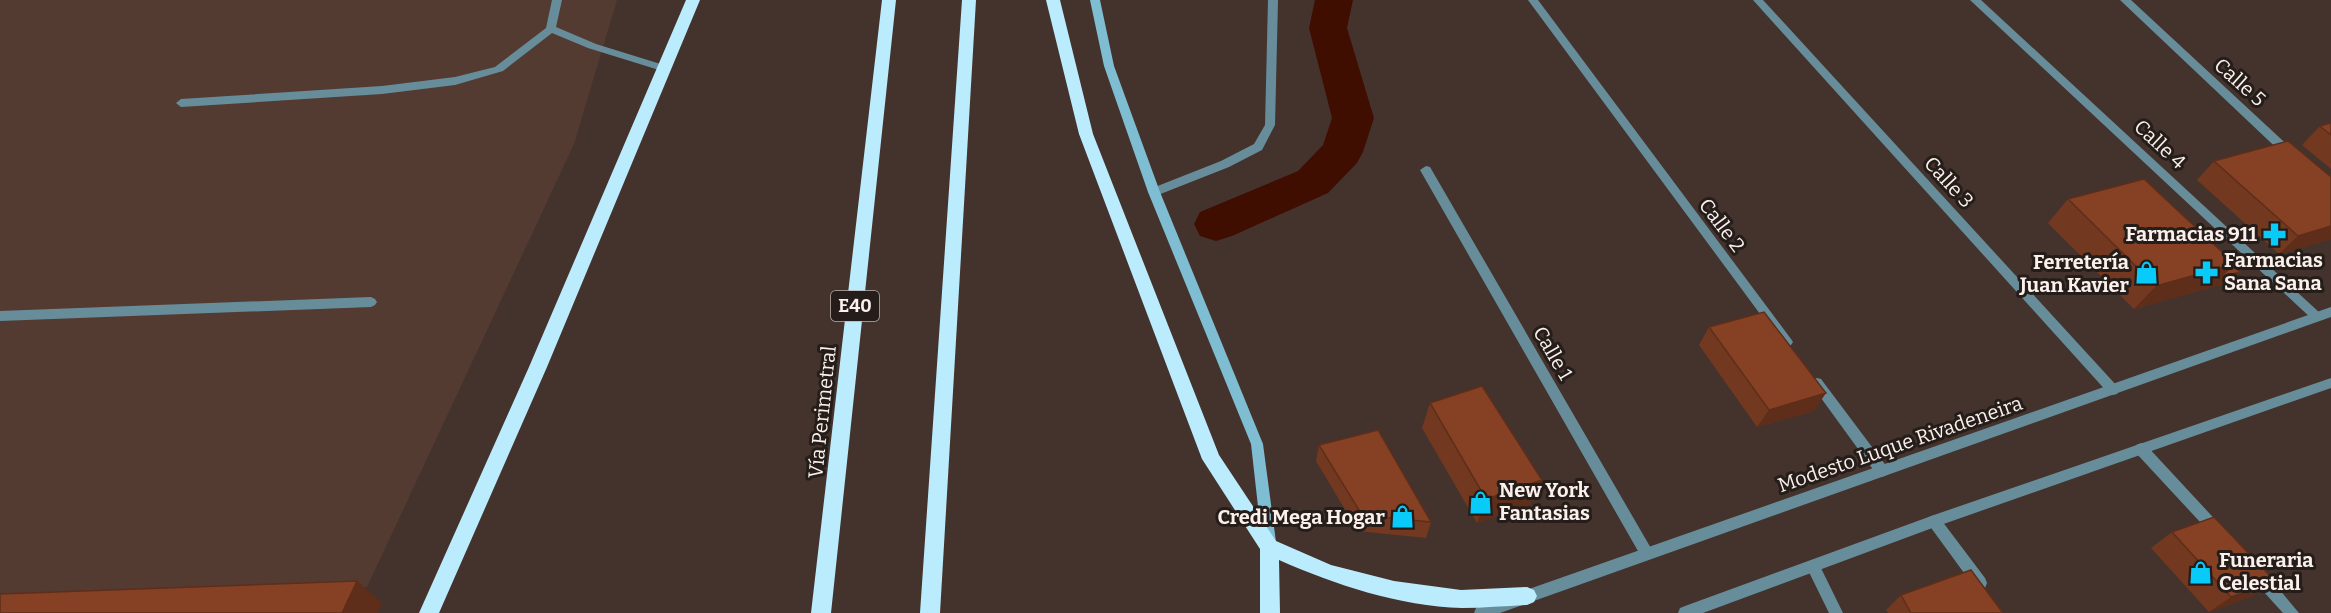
<svg xmlns="http://www.w3.org/2000/svg" width="2331" height="613" font-family="Bitter,serif">
  <style>
    .built { fill: #533b32 }
    .lines { fill: none; stroke-linecap: round; stroke-linejoin: round }
    .canal { fill: #400e00; fill-rule: evenodd }
    .service { fill: #678d9b; fill-rule: evenodd }
    .minor { fill: #678d9b; fill-rule: evenodd }
    .tertiary { fill: #678d9b; fill-rule: evenodd }
    .secondary { fill: #7fbdd3; fill-rule: evenodd }
    .trunk { fill: #bbecfe; fill-rule: evenodd }
    .wall { fill: #733820 }
    .shaded-wall { fill: #5e2e1a }
    .building { fill: #864125; stroke: #5e2e1a; stroke-width: 1.5 }
    .labels { text-anchor: middle; dominant-baseline: central; stroke-width: 6; stroke-linejoin: round; paint-order: stroke }
    .shield { fill: #241d1a; stroke: #bab1ac; stroke-width: 1.5 }
    .shield-label { font-size: 18px; font-weight: bold; fill: #fbf0eb }
    .street-label { font-size: 20px; fill: #fbf0eb; stroke: #241d1a }
    .poi-label { font-size: 20px; font-weight: bold; fill: #fbf0eb; stroke: #241d1a; text-anchor: end }
  </style>
  <rect width="100%" height="100%" fill="#44332c"/>
  <path class="built" d="M0,0h617l-43,144 -207,443 -367,20z"/>
  <g class="lines">
    <path class="canal" d="M1315,0h38l-6,28 27,90 -11,34 -6,11 -29,30 -96,43 -16,5 -16,-5 -6,-12 6,-12 98,-41 25,-26 9,-27 -23,-90z"/>
    <path class="service" d="M552,0h10l-6,27 40,17 71,22 1,2 -1,2h-8l-71,-22 -36,-15 -49,38 -48,14 -73,9 -201,13 -5,-4 5,-4 201,-13 73,-9 40,-10 51,-39z
      M371,297l4,2 2,3 -2,3 -4,2 -371,14v-10z
      M2141,443l5,2 77,83 2,4 -2,4 -5,2 -5,-2 -77,-83 -2,-4 2,-4z
      M1934,515l5,2 46,61 2,5 -2,5 -5,1 -5,-1 -46,-63 -2,-4 2,-4z
      M2258,569l5,1 36,43h-16l-30,-33 -2,-5 2,-5z"/>
    <path class="minor" d="M1268,0h10l-3,125 -13,25 -33,17 -71,28h-8l-2,-3 2,-3 71,-28 33,-17 11,-19z
      M1528,0h10l253,339 2,3 -2,3h-8z
      M1753,0h10l354,386 2,4 -2,4 -4,1 -4,-1z
      M1970,0h11l340,314 2,3 -2,3h-8z
      M2120,0h11l164,152 1,3 -1,3h-8z
      M1426,166l4,1 222,383 2,4 -2,4 -5,2 -5,-2 -222,-388z
      M1817,378l4,1 66,88 2,4 -2,4 -5,2 -5,-2 -64,-88 -2,-4 2,-4z
      M1813,560l5,2 25,51h-14l-23,-47 2,-4z"/>
    <path class="tertiary" d="M2331,307v10l-831,296h-26l2,-5 5,-2z
      M2331,378v10l-396,139 -232,86h-25l2,-5 5,-2 249,-91z"/>
    <path class="secondary" d="M1090,0h10l14,66 46,126 103,252 13,98 -2,4 -5,2 -5,-2 -2,-4 -11,-98 -103,-252 -44,-126z"/>
    <path class="trunk" d="M686,0h14l-153,367 -108,246h-20l110,-246z
      M882,0h14l-65,613h-20z
      M962,0h14l-36,613h-20z
      M1046,0h14l33,134 126,321 57,86 55,24 63,16 67,9 66,-3 7,3 3,6 -3,6 -7,3c-21,1 -44,3 -65,3 -63,-2 -126,-23 -183,-48l1,53h-20v-64l-58,-90 -123,-325z"/>
  </g>
  <path class="wall" d="M2331,123v46l-29,-24 18,-19z
    M2214,161l117,78 -52,15 -82,-74z
    M2068,199l167,65 -2,1 7,7 -10,10 -96,27 -86,-86z
    M1709,327l105,84 -57,16 -58,-82z
    M1430,403l101,101 -54,19 -55,-95z
    M1319,445l112,77 -5,16 -68,-7 -42,-70z
    M2172,532l103,49 -23,15 -43,16 -58,-64z
    M1901,595l102,18h-115l-2,-3z"/>
  <path class="shaded-wall" d="M2331,226v13l-52,15 19,-18z
    M2235,264l-14,13 19,-5 -10,10 -96,27 22,-23z
    M1826,393l-12,18 -57,16 12,-17z
    M1542,480l-11,24 -54,19 9,-24z
    M357,581l25,22 -4,10h-36z
    M2275,581l-23,15 -43,16 22,-15z"/>
  <path class="building" d="M2331,123v12l-11,-9z
    M2288,141l43,36v49l-33,10 -84,-75z
    M2144,179l91,85 -79,22 -88,-87z
    M2233,265l7,7 -19,5z
    M1764,312l62,81 -57,17 -60,-83z
    M1482,386l60,94 -56,19 -56,-96z
    M1378,430l53,92 -69,-7 -43,-70z
    M2214,517l61,64 -44,16 -59,-65z
    M1971,570l32,43h-92l-10,-18z
    M357,581l-15,32h-342v-19z"/>
  <defs>
    <symbol id="pharmacy-bare" viewBox="-9 -9 18 18"><path d="M-2-6h4v4h4v4h-4v4h-4v-4h-4v-4h4Z" fill="#08cbfa" stroke="#241d1a" stroke-width="2.5" paint-order="stroke"/></symbol>
    <symbol id="shop-bare" viewBox="-9 -9 18 18"><path d="M-5-2.5h2.3a2.7 3.5 0 0 1 5.4 0H5L5.5 6h-11ZM-1.5-2.5h3a1.5 2.3 0 0 0-3 0Z" fill="#08cbfa" stroke="#241d1a" stroke-width="2.5" paint-order="stroke"/></symbol>
  </defs>
  <g fill-rule="evenodd">
    <use href="#pharmacy-bare" x="2258" y="218" width="33" height="33"/>
    <use href="#pharmacy-bare" x="2190" y="256" width="33" height="33"/>
    <use href="#shop-bare" x="2130" y="256" width="33" height="33"/>
    <use href="#shop-bare" x="1464" y="486" width="33" height="33"/>
    <use href="#shop-bare" x="1386" y="500" width="33" height="33"/>
    <use href="#shop-bare" x="2184" y="556" width="33" height="33"/>
  </g>
  <g class="labels">
    <rect class="shield" x="831" y="291" width="48" height="30" rx="4.5"/>
    <g class="shield-label">
      <text x="855" y="306">E40</text>
    </g>
    <g class="street-label">
      <text transform="translate(2240 82) rotate(42)">Calle 5</text>
      <text transform="translate(2160 144) rotate(43)">Calle 4</text>
      <text transform="translate(1949 182) rotate(47)">Calle 3</text>
      <text transform="translate(1722 225) rotate(53)">Calle 2</text>
      <text transform="translate(1553 353) rotate(60)">Calle 1</text>
      <text transform="translate(822 412) rotate(-84)">Vía Perimetral</text>
      <text transform="translate(1900 444) rotate(-19)">Modesto Luque Rivadeneira</text>
    </g>
    <g class="poi-label">
      <text x="2257" y="234">Farmacias 911</text>
      <text x="2224" y="260" text-anchor="start">Farmacias<tspan x="2224" dy="23">Sana Sana</tspan></text>
      <text x="2129" y="262">Ferretería<tspan x="2129" dy="23">Juan Kavier</tspan></text>
      <text x="1499" y="490" text-anchor="start">New York<tspan x="1499" dy="23">Fantasias</tspan></text>
      <text x="1385" y="517">Credi Mega Hogar</text>
      <text x="2219" y="560" text-anchor="start">Funeraria<tspan x="2219" dy="23">Celestial</tspan></text>
    </g>
  </g>
</svg>
